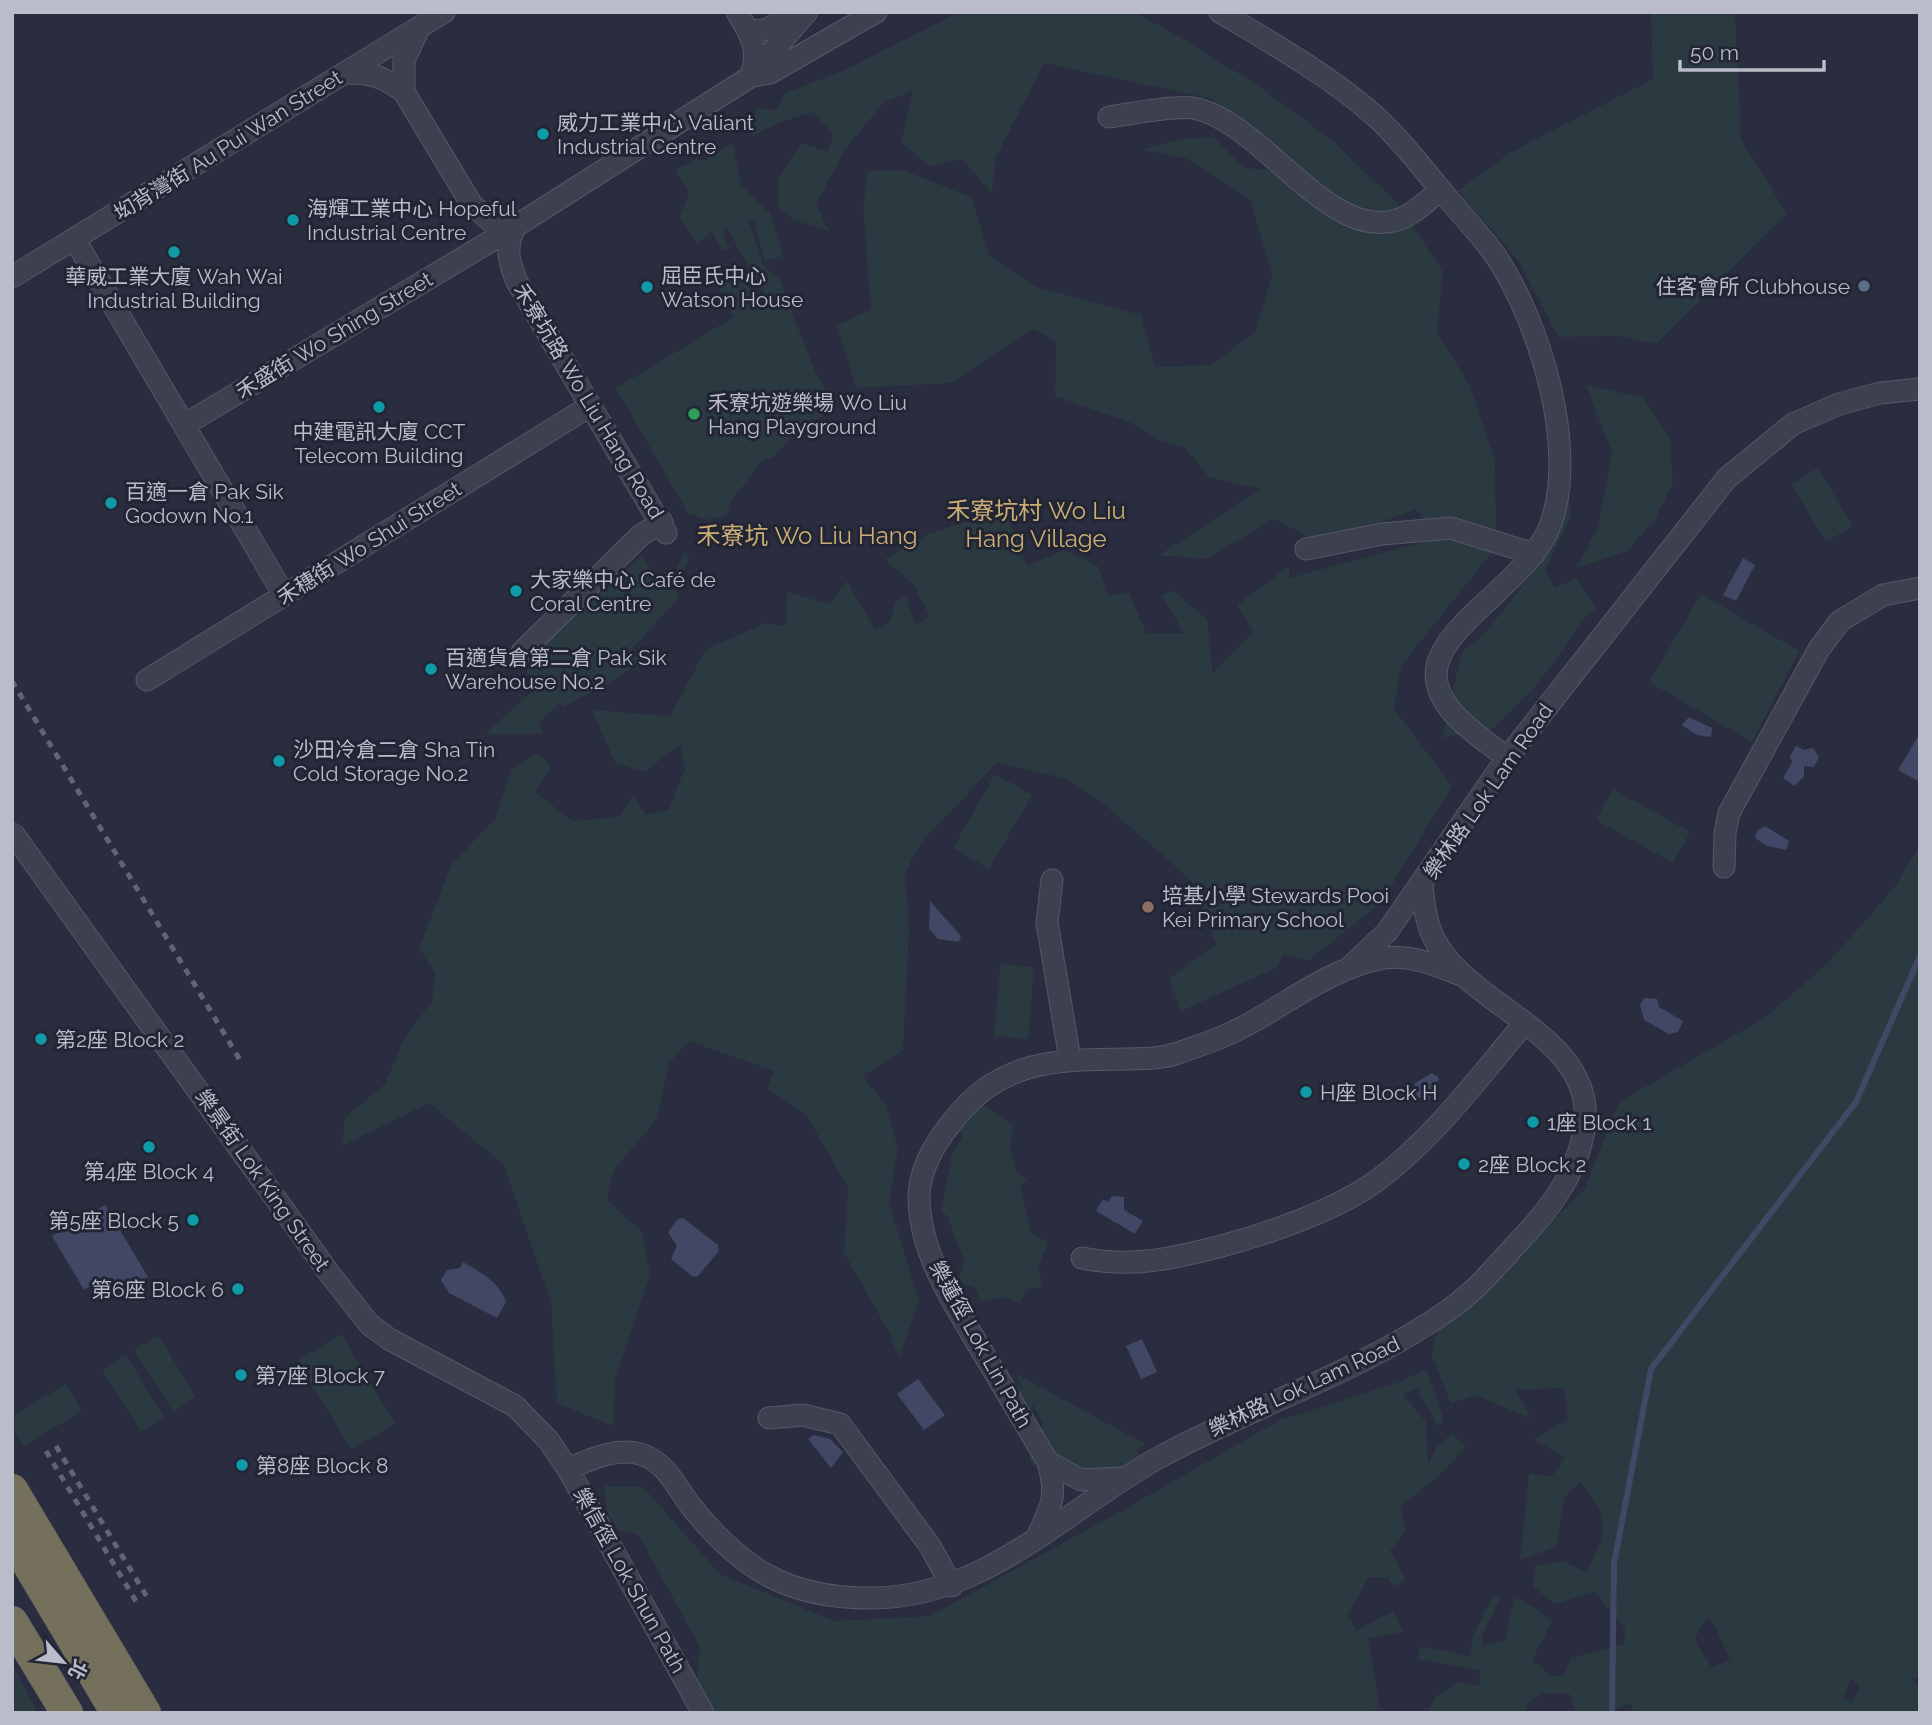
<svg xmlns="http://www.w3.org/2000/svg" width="1932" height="1725" font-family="Raleway,'Noto Sans TC',sans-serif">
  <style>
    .green { fill: #2b3940; fill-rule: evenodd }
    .water { fill: #414866 }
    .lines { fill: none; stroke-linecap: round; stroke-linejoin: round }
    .stream { stroke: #414866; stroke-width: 6 }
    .minor-casing { stroke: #555866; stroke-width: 23 }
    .highway-casing { stroke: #454856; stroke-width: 33 }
    .minor { stroke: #3d404f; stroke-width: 21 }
    .highway { stroke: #74705b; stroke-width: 32 }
    .rail { stroke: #606475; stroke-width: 5; stroke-dasharray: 7 7; stroke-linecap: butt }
    .minor-bridge-casing { stroke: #555866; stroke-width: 23; stroke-linecap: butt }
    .minor-bridge { stroke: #3d404f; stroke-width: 21 }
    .culture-dot { fill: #0f9aa8; stroke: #222534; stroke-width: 2.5 }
    .service-dot { fill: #5c6f8a; stroke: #222534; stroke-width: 2.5 }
    .leisure-dot { fill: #2e9e5b; stroke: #222534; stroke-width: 2.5 }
    .education-dot { fill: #8d6e63; stroke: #222534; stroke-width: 2.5 }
    .labels { text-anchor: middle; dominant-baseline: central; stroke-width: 6; stroke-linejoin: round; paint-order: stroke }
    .poi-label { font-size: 21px; fill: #babcc9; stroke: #222534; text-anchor: start }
    .street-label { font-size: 21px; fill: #babcc9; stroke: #222534 }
    .quarter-label { font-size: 24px; fill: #caae74; stroke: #222534 }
  </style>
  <rect width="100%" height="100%" fill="#292d3f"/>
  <path class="green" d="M959,12h175l46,25 77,48 77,57 64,62 45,68 -6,61 32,51 26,77 1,86 -95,119 -7,43 58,77 -72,118 -72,57 -25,-7 -7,14 -95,43 -12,-32 47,-35 -24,-63 -88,-77 -40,-26 -67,-15 -74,77 -18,32 4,57 -6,122 -41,25 23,27 13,45 -9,55 30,98 -20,57 -9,-24 -46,-81 4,-65 -41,-72 -40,-28 7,-17 -85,-30 -20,22 -12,56 -44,52 -6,29 35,32 8,42 -35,107 -2,45 -56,-23 -6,-100 -47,-138 -75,-62 -87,43 3,-29 40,-33 19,-45 28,-38 3,-28 -16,-25 33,-84 43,-45 18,-52 25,-14 13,13 -15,26 36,29 47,-4 14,-21 13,19 23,-6 16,-41 -5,-23 -36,27 -29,-9 -23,-53 78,6 36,-67 60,-26 20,3 1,-34 42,12 18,-23 28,49 15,-8 5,-20 11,-6 10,30 13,-11 -16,-31 -28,-25 41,-24 79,-26 22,57 37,-16 34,16 11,30 20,-4 17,41h38l-22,-37 10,-6 35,29 6,54 40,-41 -16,-27 52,-39v12l148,-40 -21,-29 -42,16 -65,12 -35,-18 -68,40 -47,-4 101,-66 -51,-12 -24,-29 -27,-8 -27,-17 -76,-27 1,-55 -23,-12 -82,54 -95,5 -19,-62 34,-17 -8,-102 5,-36 35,-1 68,27 19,59 47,31 104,28 14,52 55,-2 45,-32 17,-58 -22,-76 -65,-41 -44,-8 40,-11 32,-2 32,31 28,2 -47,-36 -13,-35 -169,-36 -48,94 -4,37 -30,-35 -33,7 -28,-24 12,-51 -29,11 -40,49 -28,54 13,26 -36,-11 -15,-14v-27l23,-36 26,9 7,-17 -22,-23 -31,10 -28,14 -3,-5 7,-23 19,2 9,-17 58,-22z
    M1651,12h84l6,127 46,75 -131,130 -38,-8 -60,1 -38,-74 -62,-72 53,-39 142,-73z
    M733,143l8,42 30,29 12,42 -18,5 -11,-40 -6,-2 15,46 16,13 35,91 23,40 -38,19 -24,28 -14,6 -30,40 -4,13 -19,5 -20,-7 -72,-125 118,-71 -26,-50c19,-1 49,22 53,39l11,1 -46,-80 -2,8 5,15 -8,-1 -9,-17 -15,11 -17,-26 9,-24 -14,-23 21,-11 8,2z
    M1586,385l58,13 26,40 3,46 -19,37 -27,30 -50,17 21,-42 14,-73z
    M1818,468l35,58 -27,16 -35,-58z
    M1568,483l3,33 -26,53 10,19 21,-10 21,32 -9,4 -53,74 -41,40 -52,10 20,-86 23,-19 47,-59z
    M684,552l6,6 -15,27 3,14 -48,52 21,3 -42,29 -46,24 -3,-4 -20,19 2,12h-57l51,-46 -21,-38 127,-93 12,16 8,2v-4l13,2z
    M1701,594l98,57 -47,91 -103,-60z
    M995,774l37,21 -43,74 -36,-21z
    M1613,789l77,43 -17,31 -77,-43z
    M1920,845v832l-9,1 9,10v25h-285l-5,-10c-18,8 -37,16 -56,6l-5,-16h-27l-16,13 1,7h-100l9,-16 21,-15 22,4 1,-16 -63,-11 4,-13 48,10 4,-20 19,-39 8,1 -18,38 1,10 22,-6 9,-43 25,13 13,12 -20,38 19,16 13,-1 7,-17 53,-14 1,-16 -31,-36 -38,12 -23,-17 2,-21 27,-5 25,11c21,-45 24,-50 -7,-90l-16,16 -8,49 -36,13 9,-86 23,2 13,-19 -32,-18 35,-20 -4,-31 -49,2 17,29 -58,-24 -23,9 -20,-51 8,-27 145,-135 35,-89 147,-85 61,-53 67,-76zM1707,1617l4,2 19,40 -18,9 -18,-28zM1852,1678l7,10 -7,14 -9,-5z
    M1000,964l34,3 -6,72 -34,-3z
    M979,1102l34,23 -3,21 7,27 11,6 -8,6 11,48 17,9 -10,25 5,19 -16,4 -8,13 -17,-6 -21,5 -6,-14 -17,-5 6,-22 -17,-45 -6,-5 11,-55 11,-21 -7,-7z
    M341,1334l54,89 -43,27 -55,-89z
    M158,1335l38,62 -23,15 -39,-62z
    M126,1355l38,62 -23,15 -39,-62z
    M1426,1369l18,51 -6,6 -21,-37 -14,5 23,28 2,41 9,-16 15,-14 14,14 -32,33 -34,27 6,23 -16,21 16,28 -12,8 -6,-9 -19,-1 -22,39 10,14 36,-19 10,21 -35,6 12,71 -18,4h-659l-8,-15 5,-51 -62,-113 -20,-4 -11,-18 -3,-26 39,1 77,87 114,47 96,-5 186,-102 164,-94 120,-38z
    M1015,1373l130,71 -9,6 4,5 -22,15 -47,17 -1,-24 -7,-6 -32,9 -2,-22 15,-19 -11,-20 -6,6 -19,-29 16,8z
    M66,1384l16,27 -58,35 -12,-20v-10z
    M12,1664l3,5 23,44h-26z"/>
  <path class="water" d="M1743,558l12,7 -19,36 -13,-6z
    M1689,717l23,11 -1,9 -14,-2 -15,-10z
    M1920,733v49l-22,-12z
    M1796,746l8,4 9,-2 6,9 -5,10 -10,-1v11l-10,9 -11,-8 9,-16 -2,-6z
    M1765,826l24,15 -3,9 -19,-4 -12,-8 2,-7z
    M930,901l29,33 2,4 -3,4 -20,-3 -9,-10z
    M1644,998l13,1 2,8 24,14 -5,11 -9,2 -25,-14 -4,-15z
    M1432,1073l7,5 -10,21 -13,-2 -4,-6 3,-8z
    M1112,1196l12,1v13l19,11 -8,13 -39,-23 7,-12 5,3z
    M105,1205l43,72 -25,14 -29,-7 -10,6 -32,-54z
    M683,1218l35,27 1,6 -21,25 -5,1 -22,-18 6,-13 -9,-14 10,-13z
    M463,1262c18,11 36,19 43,40l-9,16 -48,-25 -8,-13 6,-10 13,-2z
    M1142,1339l15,33 -16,7 -15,-33z
    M918,1379l27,36 -21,15 -27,-36z
    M814,1435l16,4 13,13 -12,16 -23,-29z"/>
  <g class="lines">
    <path class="stream" d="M1612,1713l2,-149 37,-195 205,-267 64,-146"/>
    <defs>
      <path id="minor" d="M737,12c14,23 24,39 13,65
        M1220,12c52,31 108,63 154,103 26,24 48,52 70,79 17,20 36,40 51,61 44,65 83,191 56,268 -19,55 -104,97 -114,143 -8,41 43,70 70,92
        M749,32l19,-3 27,-17
        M344,73c26,-1 40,4 60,19l68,113 22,19 22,2
        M754,76l16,-3 106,-61
        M404,92v-32l15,-32
        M1109,117c19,-3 67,-12 84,-9 68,12 135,134 204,112 17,-5 30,-20 44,-30
        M516,226c-12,20 -7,36 1,56l149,251
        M75,240l209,355
        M12,277l432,-265
        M184,425l332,-199 234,-149 57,-65
        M1306,549l76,-15 69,-6 83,26
        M522,652l119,-117 21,-13
        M147,680l443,-274
        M1724,867l1,-34 4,-20 90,-164 21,-28 43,-26 37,-7
        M1052,880l-5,43 23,136
        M1351,966l36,-34 120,-174 220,-280 66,-54 46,-20 41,-11 40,-4
        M1082,1258c49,10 88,1 136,-11 49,-13 120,-37 161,-68 57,-43 99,-101 145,-155
        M515,1406l34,35 19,28 135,244
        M769,1418l34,-3 37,9 90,122 22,40
        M1048,1462l33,18 42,-2
        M568,1469c23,-10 50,-23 75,-14 23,8 33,31 47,50 50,63 96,93 179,93 115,1 195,-87 289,-140 96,-53 202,-85 292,-149 27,-19 50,-47 72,-71 30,-31 58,-70 63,-114 9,-87 -111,-116 -148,-180 -11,-18 -13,-39 -15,-60
        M1036,1539c15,-32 22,-42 12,-77 -22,-36 -43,-73 -65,-109 -28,-48 -63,-97 -64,-155 0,-27 16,-55 33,-76 20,-26 43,-44 76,-54 41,-12 83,-7 125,-10 19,-1 39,-10 56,-16 61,-21 110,-73 176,-84 25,-4 53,8 76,17"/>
      <path id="highway" d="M12,1490l133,223
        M12,1537l105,176
        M12,1622l55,91"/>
    </defs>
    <use href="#minor" class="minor-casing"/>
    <use href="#highway" class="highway-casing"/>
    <use href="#minor" class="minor"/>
    <use href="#highway" class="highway"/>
    <path class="rail" d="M12,681l228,379
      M56,1446l91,151
      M46,1451l91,152"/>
    <defs>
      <path id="minor-bridge" d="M12,832l317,441 40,51 20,15 126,67"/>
    </defs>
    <use href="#minor-bridge" class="minor-bridge-casing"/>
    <use href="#minor-bridge" class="minor-bridge"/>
  </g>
  <g class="culture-dot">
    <circle cx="543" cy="134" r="7"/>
    <circle cx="293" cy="220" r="7"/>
    <circle cx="174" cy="252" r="7"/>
    <circle cx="647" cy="287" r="7"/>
    <circle cx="379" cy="407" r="7"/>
    <circle cx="111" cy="503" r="7"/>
    <circle cx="516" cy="591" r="7"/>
    <circle cx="431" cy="669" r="7"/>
    <circle cx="279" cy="761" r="7"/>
    <circle cx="41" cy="1039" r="7"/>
    <circle cx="1306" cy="1092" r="7"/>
    <circle cx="1533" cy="1122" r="7"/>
    <circle cx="149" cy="1147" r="7"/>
    <circle cx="1464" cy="1164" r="7"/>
    <circle cx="193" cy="1220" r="7"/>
    <circle cx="238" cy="1289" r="7"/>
    <circle cx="241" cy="1375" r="7"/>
    <circle cx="242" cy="1465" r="7"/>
  </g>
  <circle class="service-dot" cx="1864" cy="286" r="7"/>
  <circle class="leisure-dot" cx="694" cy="414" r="7"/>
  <circle class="education-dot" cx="1148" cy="907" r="7"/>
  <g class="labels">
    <g class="poi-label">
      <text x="557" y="122">威力工業中心 Valiant<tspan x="557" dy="24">Industrial Centre</tspan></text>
      <text x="307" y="208">海輝工業中心 Hopeful<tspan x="307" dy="24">Industrial Centre</tspan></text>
      <text x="661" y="275">屈臣氏中心<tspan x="661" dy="24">Watson House</tspan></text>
      <text x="174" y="276" text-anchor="middle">華威工業大廈 Wah Wai<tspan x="174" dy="24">Industrial Building</tspan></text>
      <text x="1850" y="286" text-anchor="end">住客會所 Clubhouse</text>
      <text x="708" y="402">禾寮坑遊樂場 Wo Liu<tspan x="708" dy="24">Hang Playground</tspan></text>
      <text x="379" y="431" text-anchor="middle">中建電訊大廈 CCT<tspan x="379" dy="24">Telecom Building</tspan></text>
      <text x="125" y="491">百適一倉 Pak Sik<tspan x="125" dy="24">Godown No.1</tspan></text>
      <text x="530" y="579">大家樂中心 Café de<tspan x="530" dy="24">Coral Centre</tspan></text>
      <text x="445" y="657">百適貨倉第二倉 Pak Sik<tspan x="445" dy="24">Warehouse No.2</tspan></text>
      <text x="293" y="749">沙田冷倉二倉 Sha Tin<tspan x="293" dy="24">Cold Storage No.2</tspan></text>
      <text x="1162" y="895">培基小學 Stewards Pooi<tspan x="1162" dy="24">Kei Primary School</tspan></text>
      <text x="55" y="1039">第2座 Block 2</text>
      <text x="1320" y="1092">H座 Block H</text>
      <text x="1547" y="1122">1座 Block 1</text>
      <text x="1478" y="1164">2座 Block 2</text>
      <text x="149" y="1171" text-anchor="middle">第4座 Block 4</text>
      <text x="179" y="1220" text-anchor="end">第5座 Block 5</text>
      <text x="224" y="1289" text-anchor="end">第6座 Block 6</text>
      <text x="255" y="1375">第7座 Block 7</text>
      <text x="256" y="1465">第8座 Block 8</text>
    </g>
    <g class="street-label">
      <text transform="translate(228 145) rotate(-32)">㘭背灣街 Au Pui Wan Street</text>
      <text transform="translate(334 335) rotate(-31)">禾盛街 Wo Shing Street</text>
      <text transform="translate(589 401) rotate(59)">禾寮坑路 Wo Liu Hang Road</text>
      <text transform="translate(369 543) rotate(-32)">禾穗街 Wo Shui Street</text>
      <text transform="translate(1488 791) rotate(-55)">樂林路 Lok Lam Road</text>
      <text transform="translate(263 1180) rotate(55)">樂景街 Lok King Street</text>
      <text transform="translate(981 1344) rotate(61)">樂蓮徑 Lok Lin Path</text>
      <text transform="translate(1304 1386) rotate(-25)">樂林路 Lok Lam Road</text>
      <text transform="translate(630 1580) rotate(61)">樂信徑 Lok Shun Path</text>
    </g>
    <g class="quarter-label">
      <text x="1036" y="510">禾寮坑村 Wo Liu<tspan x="1036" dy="28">Hang Village</tspan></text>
      <text x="807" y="535">禾寮坑 Wo Liu Hang</text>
    </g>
  </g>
  <rect width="1932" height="1725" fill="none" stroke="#babcc9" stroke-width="28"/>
  <g transform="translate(63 1662) rotate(118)" stroke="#222534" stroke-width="5" paint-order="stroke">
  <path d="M0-5L12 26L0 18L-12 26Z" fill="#babcc9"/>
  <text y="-10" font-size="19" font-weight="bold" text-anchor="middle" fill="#babcc9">北</text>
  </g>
  <path d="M1680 60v10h144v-10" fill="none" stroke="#babcc9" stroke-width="3.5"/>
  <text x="1690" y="60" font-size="21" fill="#babcc9" stroke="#222534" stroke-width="5" paint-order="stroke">50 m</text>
</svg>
